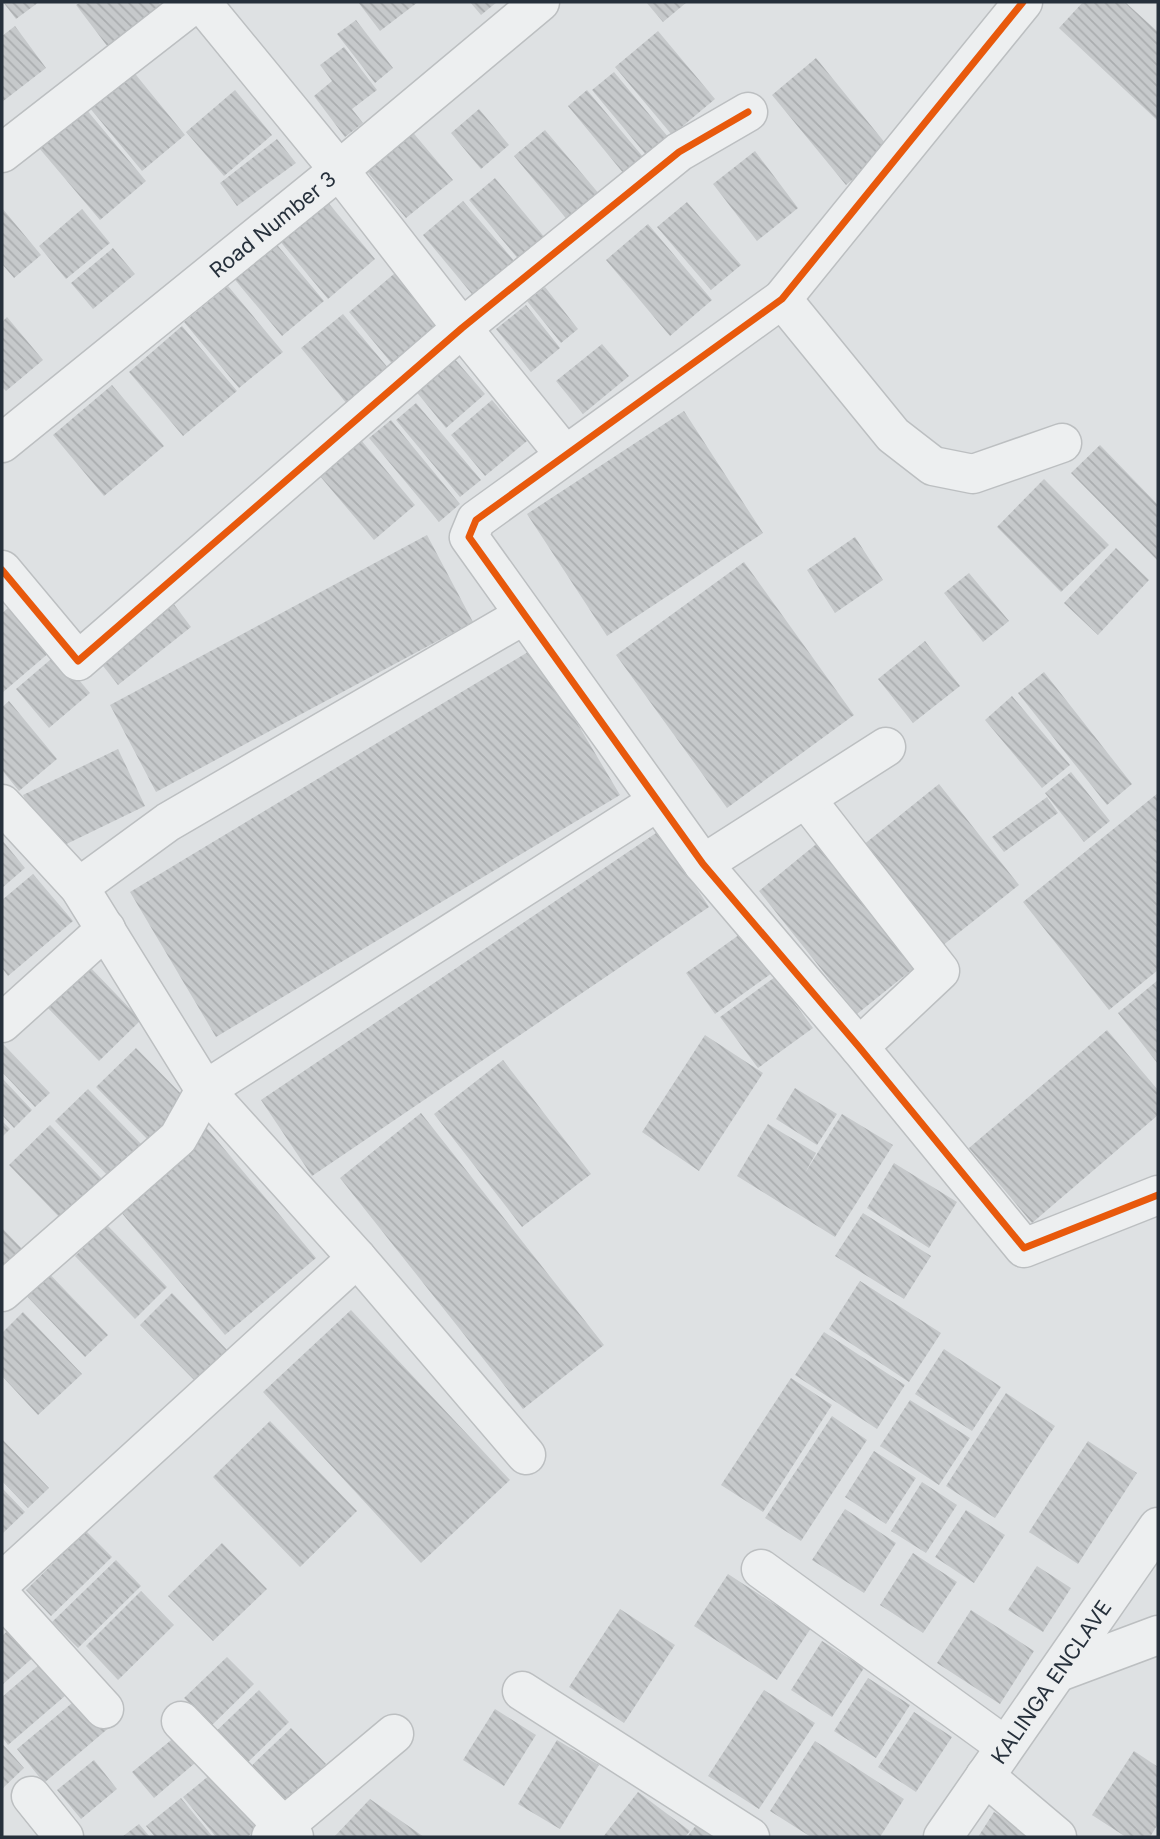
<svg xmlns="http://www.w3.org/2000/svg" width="1160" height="1839" font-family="Inter,sans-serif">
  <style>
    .building { fill: url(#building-back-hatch) }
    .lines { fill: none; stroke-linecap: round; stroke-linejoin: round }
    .minor-casing { stroke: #bcbfc1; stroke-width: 41 }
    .minor { stroke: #edeff0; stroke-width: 38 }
    .cycleway-casing { stroke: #ebf0f3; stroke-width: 11 }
    .cycleway { stroke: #e8590c; stroke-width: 7 }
    .labels { text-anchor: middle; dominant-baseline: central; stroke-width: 5; stroke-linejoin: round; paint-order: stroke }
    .street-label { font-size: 21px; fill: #26303b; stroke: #ebf0f3 }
  </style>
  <defs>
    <pattern id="building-back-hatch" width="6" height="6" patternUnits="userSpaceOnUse" patternTransform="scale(1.75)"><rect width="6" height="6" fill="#c6c9cb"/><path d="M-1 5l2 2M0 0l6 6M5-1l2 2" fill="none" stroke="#aaadaf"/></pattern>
  </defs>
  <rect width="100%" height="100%" fill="#dee1e3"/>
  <path class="building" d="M3,2h36l-23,17z
    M81,2h77l6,8 -53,41 -35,-46z
    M358,2h60l-38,29z
    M470,2h27l-16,13z
    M646,2h41l-24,20z
    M1083,2h42l33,30v89l-99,-93z
    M356,20l37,48 -18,15 -38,-49z
    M15,26l31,42 -44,34v-66z
    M658,31l57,68 -43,36 -57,-68z
    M344,47l33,43 -25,19 11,14 -18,14 -31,-41 18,-15 -12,-16z
    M816,58l74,91 -44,36 -74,-90z
    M132,70l53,65 -43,36 -53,-64z
    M614,72l60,72 -22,18 -60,-72z
    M235,90l37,45 -48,41 -38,-44z
    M587,90l62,74 -20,16 -61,-74z
    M86,109l60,72 -46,39 -61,-72z
    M479,109l30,36 -28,24 -30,-36z
    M410,129l43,51 -47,38 -42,-50z
    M545,130l61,72 -31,27 -61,-73z
    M277,139l19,24 -59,43 -17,-23z
    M755,151l43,57 -41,33 -44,-57z
    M495,178l56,67 -26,22 -56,-67z
    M321,194l54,65 -47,40 -54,-65z
    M463,201l59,69 -41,35 -58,-70z
    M687,202l54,63 -30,25 -54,-63z
    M2,208l39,47 -27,23 -12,-14z
    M82,209l28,34 -44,36 -27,-33z
    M648,224l64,76 -42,36 -64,-76z
    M273,240l51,61 -42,35 -51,-61z
    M113,248l22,26 -42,35 -22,-26z
    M395,273l49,60 -46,38 -49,-59z
    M228,286l55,66 -44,36 -55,-66z
    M545,287l33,42 -17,14 -34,-42z
    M526,305l34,43 -29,24 -35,-43z
    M343,314l51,61 -42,35 -51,-62z
    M7,317l36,43 -37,31 -4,-4v-65z
    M182,326l55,65 -54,45 -54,-64z
    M602,344l27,32 -46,38 -27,-33z
    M453,357l32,37 -39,34 -32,-39z
    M112,385l52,61 -60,50 -51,-61z
    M492,400l35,41 -42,35 -34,-41z
    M416,403l65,77 -21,17 -64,-77z
    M684,411l79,122 -156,103 -80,-122z
    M391,420l69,84 -21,18 -70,-84z
    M361,440l54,65 -41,35 -55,-65z
    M1100,445l58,60v56l-87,-88z
    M1044,479l65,66 -48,47 -64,-65z
    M427,535l46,87 -317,170 -46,-87z
    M855,537l28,43 -48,33 -28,-43z
    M1116,548l33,32 -51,55 -34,-32z
    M744,562l110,153 -127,93 -111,-153z
    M969,573l40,48 -26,21 -39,-49z
    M170,599l21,28 -73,58 -22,-28z
    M18,600l39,46 -55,47v-80z
    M925,641l35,45 -47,37 -35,-44z
    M533,649l87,146 -404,242 -86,-145z
    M57,654l33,39 -41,35 -33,-39z
    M1044,672l88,112 -25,21 -89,-112z
    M1012,696l58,69 -28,23 -57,-68z
    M9,701l48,58 -38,32 -17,-21v-63z
    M118,749l27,57 -95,46 -27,-57z
    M1071,772l39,49 -26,21 -39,-49z
    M939,784l80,101 -82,65 -80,-100z
    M1158,793v177l-49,40 -86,-108z
    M1047,797l11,16 -54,39 -12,-15z
    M659,831l50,76 -397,269 -51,-76z
    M2,840l23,28 -23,20z
    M820,841l99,123 -62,50 -98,-123z
    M33,874l40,47 -65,55 -6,-8v-68z
    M743,932l29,41 -57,41 -29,-41z
    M88,965l53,55 -42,41 -53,-55z
    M775,977l38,51 -55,40 -38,-51z
    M1158,980v84l-40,-51z
    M1107,1030l51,60v25l-126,108 -63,-75z
    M705,1035l58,38 -64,98 -57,-39z
    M2,1043l48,50 -15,14 -33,-35z
    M136,1048l55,56 -40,39 -55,-56z
    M503,1060l88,114 -69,53 -88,-113z
    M2,1078l30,32 -18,18 -12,-13z
    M795,1088l42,26 -20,31 -41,-26z
    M88,1089l56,58 -33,32 -56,-58z
    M421,1113l183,232 -81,64 -183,-231z
    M842,1114l51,31 -58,92 -98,-61 31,-52 48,29 -11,20z
    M2,1121l8,8 -8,8z
    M50,1125l54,56 -41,40 -54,-56z
    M205,1126l111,132 -91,77 -111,-131z
    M894,1163l63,39 -28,46 -62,-40z
    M863,1213l68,43 -27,43 -69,-43z
    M107,1225l60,62 -32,32 -60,-63z
    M2,1228l24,25 -24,23z
    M42,1266l66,69 -23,22 -66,-69z
    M860,1281l81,52 -32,49 -80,-53z
    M172,1293l58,60 -32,31 -58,-59z
    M351,1310l159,170 -89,83 -158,-171z
    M23,1312l59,62 -44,41 -36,-39v-43z
    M824,1332l81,53 -28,44 -82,-54z
    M944,1349l57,38 -29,44 -57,-37z
    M791,1378l41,27 -69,107 -42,-27z
    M1006,1393l49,33 -60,92 -49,-32z
    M910,1400l60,38 -31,47 -59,-39z
    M832,1416l35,24 -66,101 -36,-23z
    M270,1421l87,90 -57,56 -87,-90z
    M2,1439l47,49 -21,20 -26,-27z
    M1088,1441l49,32 -59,91 -49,-32z
    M874,1451l42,27 -30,46 -41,-27z
    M922,1482l35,23 -31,48 -35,-22z
    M2,1488l23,24 -23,22z
    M845,1509l51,34 -32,50 -52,-33z
    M966,1510l39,25 -31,48 -39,-26z
    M86,1531l26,26 -61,59 -25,-26z
    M222,1543l45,46 -54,52 -45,-45z
    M913,1553l44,29 -34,51 -43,-28z
    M116,1560l25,26 -63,62 -26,-26z
    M1037,1566l34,22 -28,44 -35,-22z
    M728,1574l83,54 -34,52 -83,-54z
    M141,1591l33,34 -56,55 -32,-34z
    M620,1609l55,36 -51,78 -55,-36z
    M971,1610l63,41 -34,53 -63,-41z
    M13,1626l24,28 -35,31v-49z
    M822,1641l42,27 -32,49 -41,-27z
    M227,1657l27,27 -43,42 -27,-28z
    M47,1658l26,31 -65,56 -6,-8v-40z
    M868,1678l42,27 -34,53 -42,-27z
    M259,1690l30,32 -49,48 -31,-32z
    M764,1690l51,33 -56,86 -51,-33z
    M84,1693l27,33 -67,57 -27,-34z
    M495,1709l41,26 -32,51 -41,-26z
    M914,1712l38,25 -36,55 -38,-25z
    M291,1728l35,36 -44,42 -35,-36z
    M181,1732l21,25 -48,41 -22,-26z
    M557,1740l42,25 -39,64 -42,-25z
    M815,1741l89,58 -24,38h-69l-41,-26z
    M2,1743l22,25 -22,21z
    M1134,1751l24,16v57l-8,13h-24l-34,-22z
    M94,1760l23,29 -36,30 -24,-29z
    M222,1765l45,56 -20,16h-31l-33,-40z
    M638,1792l52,39 -5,6h-82z
    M181,1798l32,39h-58l-9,-11z
    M370,1799l54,38h-90z
    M994,1812l39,25h-55z
    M139,1824l11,13h-28z
    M697,1824l17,13h-27z"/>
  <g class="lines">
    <defs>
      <g id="minor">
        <path d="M201,2l138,168 123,158 103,127"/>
        <path d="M1023,2l-241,297 -306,221 -7,17 234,327 156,183 165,201 134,-53"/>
        <path d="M2,153l194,-151"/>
        <path d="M782,299l111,136 40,31 40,8 89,-31"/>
        <path id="s1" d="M2,443l337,-273 201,-168"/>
        <path d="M2,570l76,91 384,-333 217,-176 69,-40"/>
        <path d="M806,799l134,172 -81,76"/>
        <path d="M2,804l77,83 126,203 152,168 169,197"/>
        <path d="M703,864l183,-117"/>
        <path d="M79,887l89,-65 356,-207"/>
        <path d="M2,1023l104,-94"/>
        <path d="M2,1292l176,-154 27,-48 452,-288"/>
        <path d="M761,1569l244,177"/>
        <path d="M2,1582l355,-324"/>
        <path d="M2,1597l102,112"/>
        <path d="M1059,1672l99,-37"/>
        <path d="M522,1691l228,146"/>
        <path d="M181,1721l113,116"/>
        <path d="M985,1776l72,61"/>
        <path d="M31,1796l33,41"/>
        <path d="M271,1837l123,-103"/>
        <path id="s2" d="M943,1837l215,-310"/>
      </g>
    </defs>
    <use href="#minor" class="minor-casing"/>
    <use href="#minor" class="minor"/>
    <defs>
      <path id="cycleway" d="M1023,2l-241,297 -306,221 -7,17 234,327 156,183 165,201 134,-53
        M2,570l76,91 384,-333 217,-176 69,-40"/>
    </defs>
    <use href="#cycleway" class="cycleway-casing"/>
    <use href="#cycleway" class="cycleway"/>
  </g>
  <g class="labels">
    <g class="street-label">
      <text stroke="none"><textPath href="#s1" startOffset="348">Road Number 3</textPath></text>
      <text stroke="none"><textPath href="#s2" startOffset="189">KALINGA ENCLAVE</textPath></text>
    </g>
  </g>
  <rect width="1160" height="1839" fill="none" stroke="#26303b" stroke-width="7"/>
</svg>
